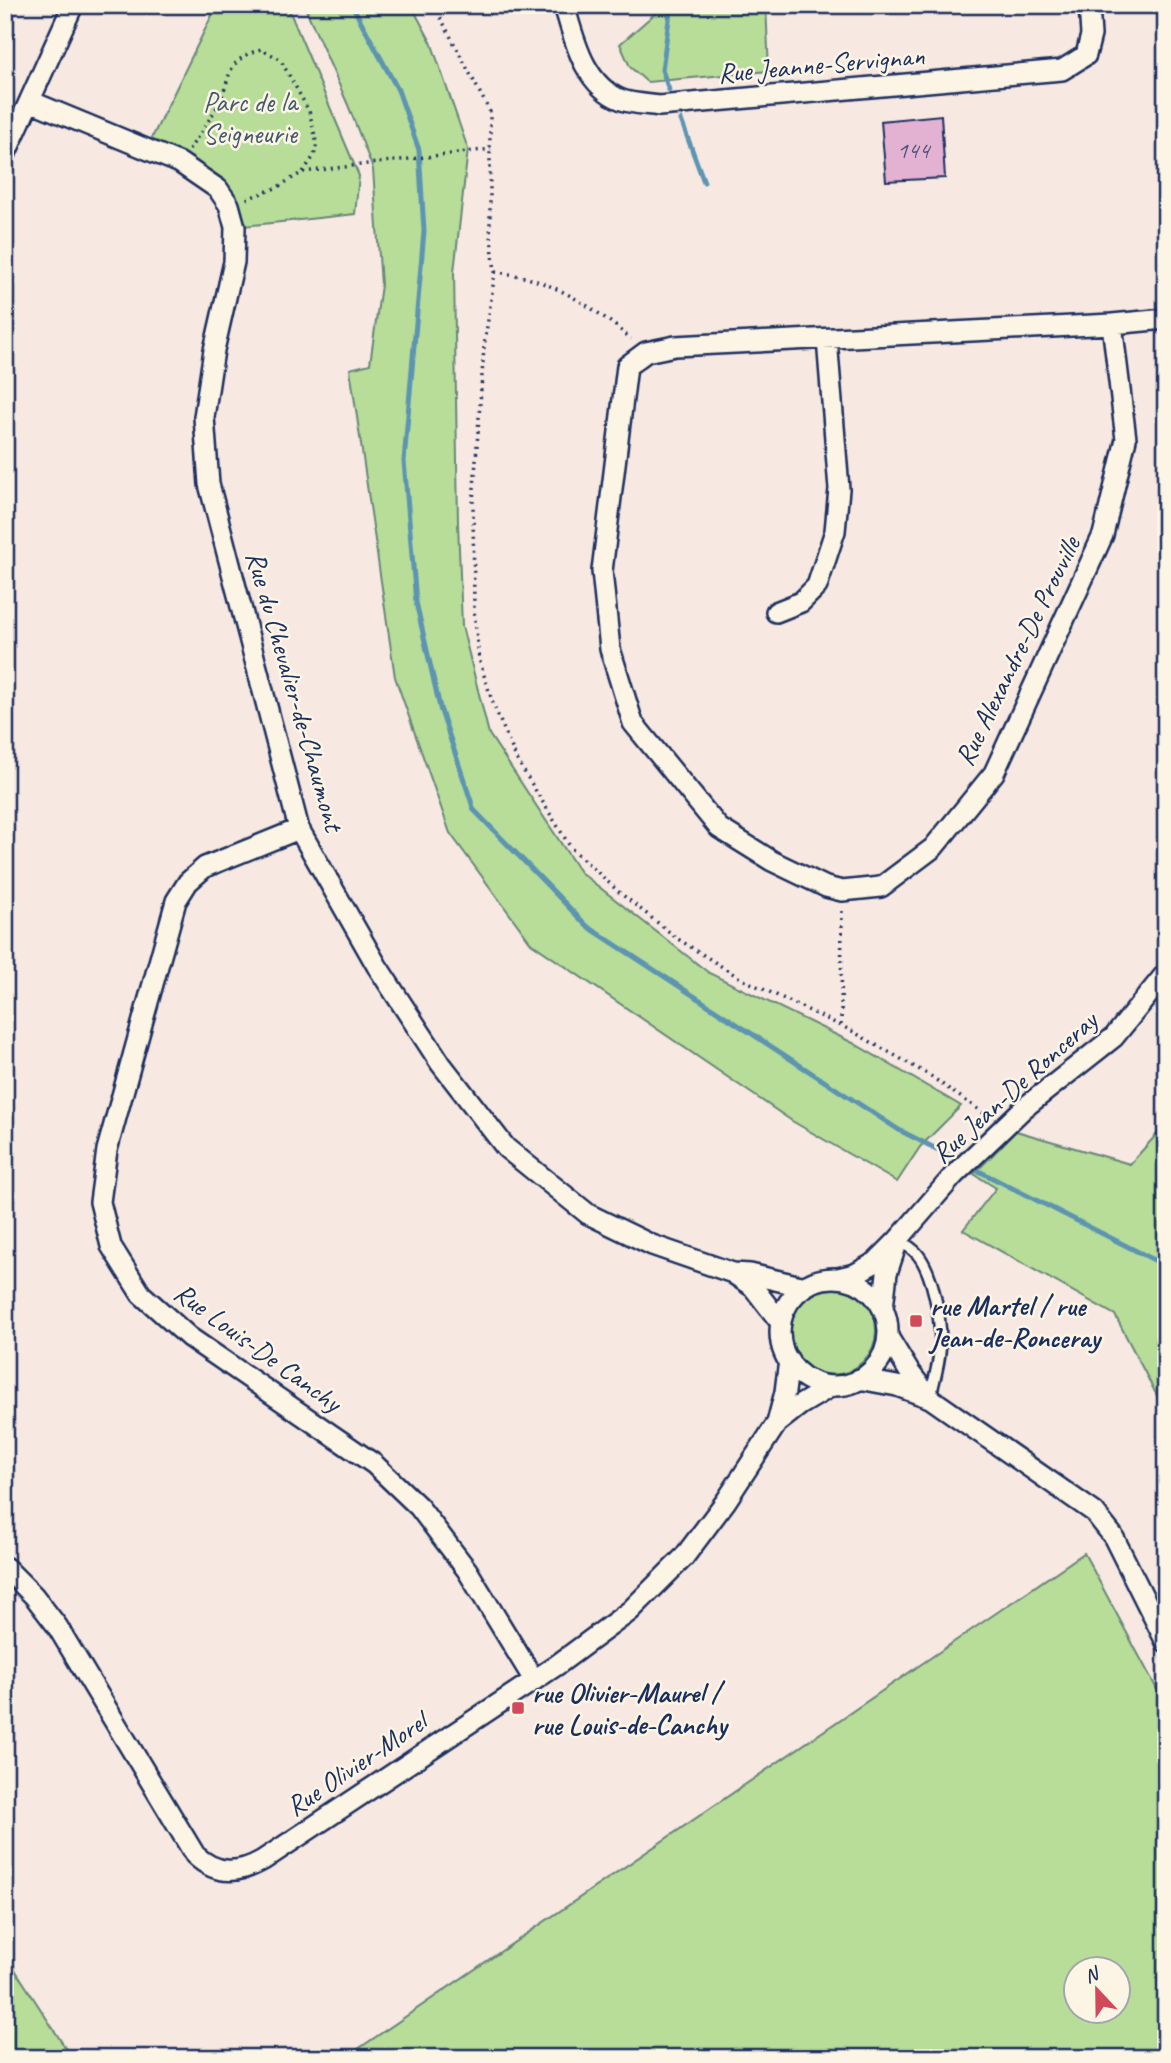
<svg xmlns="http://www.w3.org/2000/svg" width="1171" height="2063" font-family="Caveat,sans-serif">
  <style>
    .green { fill: #b7dd98; stroke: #69867b; stroke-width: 2; fill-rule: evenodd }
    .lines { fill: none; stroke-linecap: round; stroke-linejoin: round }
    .stream { stroke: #5d94b1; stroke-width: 5 }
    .building { fill: #e3b2d2; stroke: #1b2f5e; stroke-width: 2 }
    .service-casing { stroke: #1b2f5e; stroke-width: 15 }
    .minor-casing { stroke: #1b2f5e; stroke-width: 24 }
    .path { stroke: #1b2f5e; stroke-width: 3.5; stroke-dasharray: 2 5; stroke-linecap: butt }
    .service { stroke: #fcf5e5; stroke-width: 10 }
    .minor { stroke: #fcf5e5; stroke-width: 19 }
    .poi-dot { fill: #d1495b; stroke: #fcf5e5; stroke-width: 2.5 }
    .labels { text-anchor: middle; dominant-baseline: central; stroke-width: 5; stroke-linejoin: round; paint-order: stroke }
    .number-label { font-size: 24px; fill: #4d507b }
    .street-label { font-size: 28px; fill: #1b2f5e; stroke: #fcf5e5 }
    .park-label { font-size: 28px; fill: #425a6c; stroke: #fcf5e5 }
    .poi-label { font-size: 28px; font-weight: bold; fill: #1b2f5e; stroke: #fcf5e5; text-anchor: start }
  </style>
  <rect width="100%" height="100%" fill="#f7e8e1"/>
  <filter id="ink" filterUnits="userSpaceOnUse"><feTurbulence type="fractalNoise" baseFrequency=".0143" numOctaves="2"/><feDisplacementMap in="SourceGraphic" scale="14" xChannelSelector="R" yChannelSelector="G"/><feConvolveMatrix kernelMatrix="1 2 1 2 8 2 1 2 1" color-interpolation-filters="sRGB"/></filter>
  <g filter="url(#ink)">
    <path class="green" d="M217,5h70l72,171 -4,38 -120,13 -6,-22 -82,-57z
      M304,5h107l20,37 37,107 -14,123 4,251 4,103 27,108 91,138 129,101 144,70 108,63 -41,41 -23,35 -105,-61 -261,-178 -81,-110 -55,-156 -45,-308 20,-5 11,-79 -8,-116 -25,-64z
      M659,5h107l3,66 -122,11 -17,-15 -10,-23 39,-34z
      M1166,1124v289l-51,-98 -152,-85 33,-42 -22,-14 42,-43 114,33z
      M786 1330a45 45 0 1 1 90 0a45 45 0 1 1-90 0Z
      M1084,1553l82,153v352h-821zM1118,1968v42h-42v-42z
      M5,1954l67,104h-67z"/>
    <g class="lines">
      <path class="stream" d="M352,5l46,85 21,60 5,81 -20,230 12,141 24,106 34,102 113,116 312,204 61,31
        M669,90l-7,-20 9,-65
        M681,120l23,62
        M969,1166l197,100"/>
    </g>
    <path class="building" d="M941,115l4,63 -59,3 -5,-60z"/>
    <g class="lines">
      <defs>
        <path id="service" d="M897,1241c5,3 11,4 15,8 21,15 30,75 28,99 -1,17 -6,33 -10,49"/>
        <path id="minor" d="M564,5c10,34 20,81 58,95 11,4 26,4 37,6l403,-36 24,-15 5,-20 -2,-30
          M30,101l150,62 38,26 11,16 6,22 -1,35 -20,88 -10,67 5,67 90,345 78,137 64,98 65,84 82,66 64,31 81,28 17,1 55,13
          M5,155l68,-150
          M1112,324l14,115 -23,96 -109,238 -61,75 -52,39 -39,4 -16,-4 -54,-26 -53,-33 -86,-105 -23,-74 -8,-78 25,-205 19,-14 29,-6 437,-22 54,-5
          M776,612l25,-10 16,-16 18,-55 4,-42 -12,-150
          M299,829l-94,38 -17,15 -12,19 -69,249 -7,52 11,44 30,48 48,43 185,127 45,43 48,63 67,110
          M734,1274l19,13 28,36
          M838,1278l17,-4 21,-12 21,-21 57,-66 70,-67 90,-71 52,-64
          M780 1332a54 54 0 1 1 108 0a54 54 0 1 1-108 0Z
          M883,1308l4,-35 9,-27
          M888,1337l22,36 19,24
          M859,1379l38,7 33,12 164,114 19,24 53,106
          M777,1423l8,-31 4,-32
          M5,1567l29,29 23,30 138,229c21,20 44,19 68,5l294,-195 73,-54 54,-54 42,-56 51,-78 23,-18 32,-19"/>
      </defs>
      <use href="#service" class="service-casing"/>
      <use href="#minor" class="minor-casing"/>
      <path class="path" d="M434,5l56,107v115l5,45 -11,75 -11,155 1,108 5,49 14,45 24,56 54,88 48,44 59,47 62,39 112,53 77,44 60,42
        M189,150c9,-14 19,-28 28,-43 16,-28 4,-45 44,-58l19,10 29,52 8,33 -3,12 -11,16 -27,16 -30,11
        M303,172l188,-23
        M495,272c53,5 97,33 136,67
        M841,1025l1,-117"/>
      <use href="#service" class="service"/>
      <use href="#minor" class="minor"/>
    </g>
  </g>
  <g class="poi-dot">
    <rect x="909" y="1314" width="14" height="14" rx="3.5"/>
    <rect x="511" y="1701" width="14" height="14" rx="3.5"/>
  </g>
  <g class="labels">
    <g class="number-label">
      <text x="913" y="150">144</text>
    </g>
    <g class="street-label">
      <text transform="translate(821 64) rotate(-5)">Rue Jeanne-Servignan</text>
      <text transform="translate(1017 651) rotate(-64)">Rue Alexandre-De Prouville</text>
      <text transform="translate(295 691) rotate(74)">Rue du Chevalier-de-Chaumont</text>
      <text transform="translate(1014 1087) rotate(-42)">Rue Jean-De Ronceray</text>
      <text transform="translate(258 1347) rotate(36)">Rue Louis-De Canchy</text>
      <text transform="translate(356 1764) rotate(-34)">Rue Olivier-Morel</text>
    </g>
    <g class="park-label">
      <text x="250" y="101">Parc de la<tspan x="250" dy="32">Seigneurie</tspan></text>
    </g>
    <g class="poi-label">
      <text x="930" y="1305">rue Martel / rue<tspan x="930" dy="32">Jean-de-Ronceray</tspan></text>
      <text x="532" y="1692">rue Olivier-Maurel /<tspan x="532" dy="32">rue Louis-de-Canchy</tspan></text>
    </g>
  </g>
  <rect width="1171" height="2063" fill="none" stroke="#fcf5e5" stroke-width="28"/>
  <rect x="14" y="14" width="1143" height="2035" fill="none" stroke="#1b2f5e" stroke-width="2.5" filter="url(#ink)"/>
  <g transform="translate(1097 1990) rotate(338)"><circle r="33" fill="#fcf5e5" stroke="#a2a6af" stroke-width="2"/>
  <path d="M0-5L12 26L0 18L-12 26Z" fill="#d1495b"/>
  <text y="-10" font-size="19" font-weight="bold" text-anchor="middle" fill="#1b2f5e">N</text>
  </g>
</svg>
